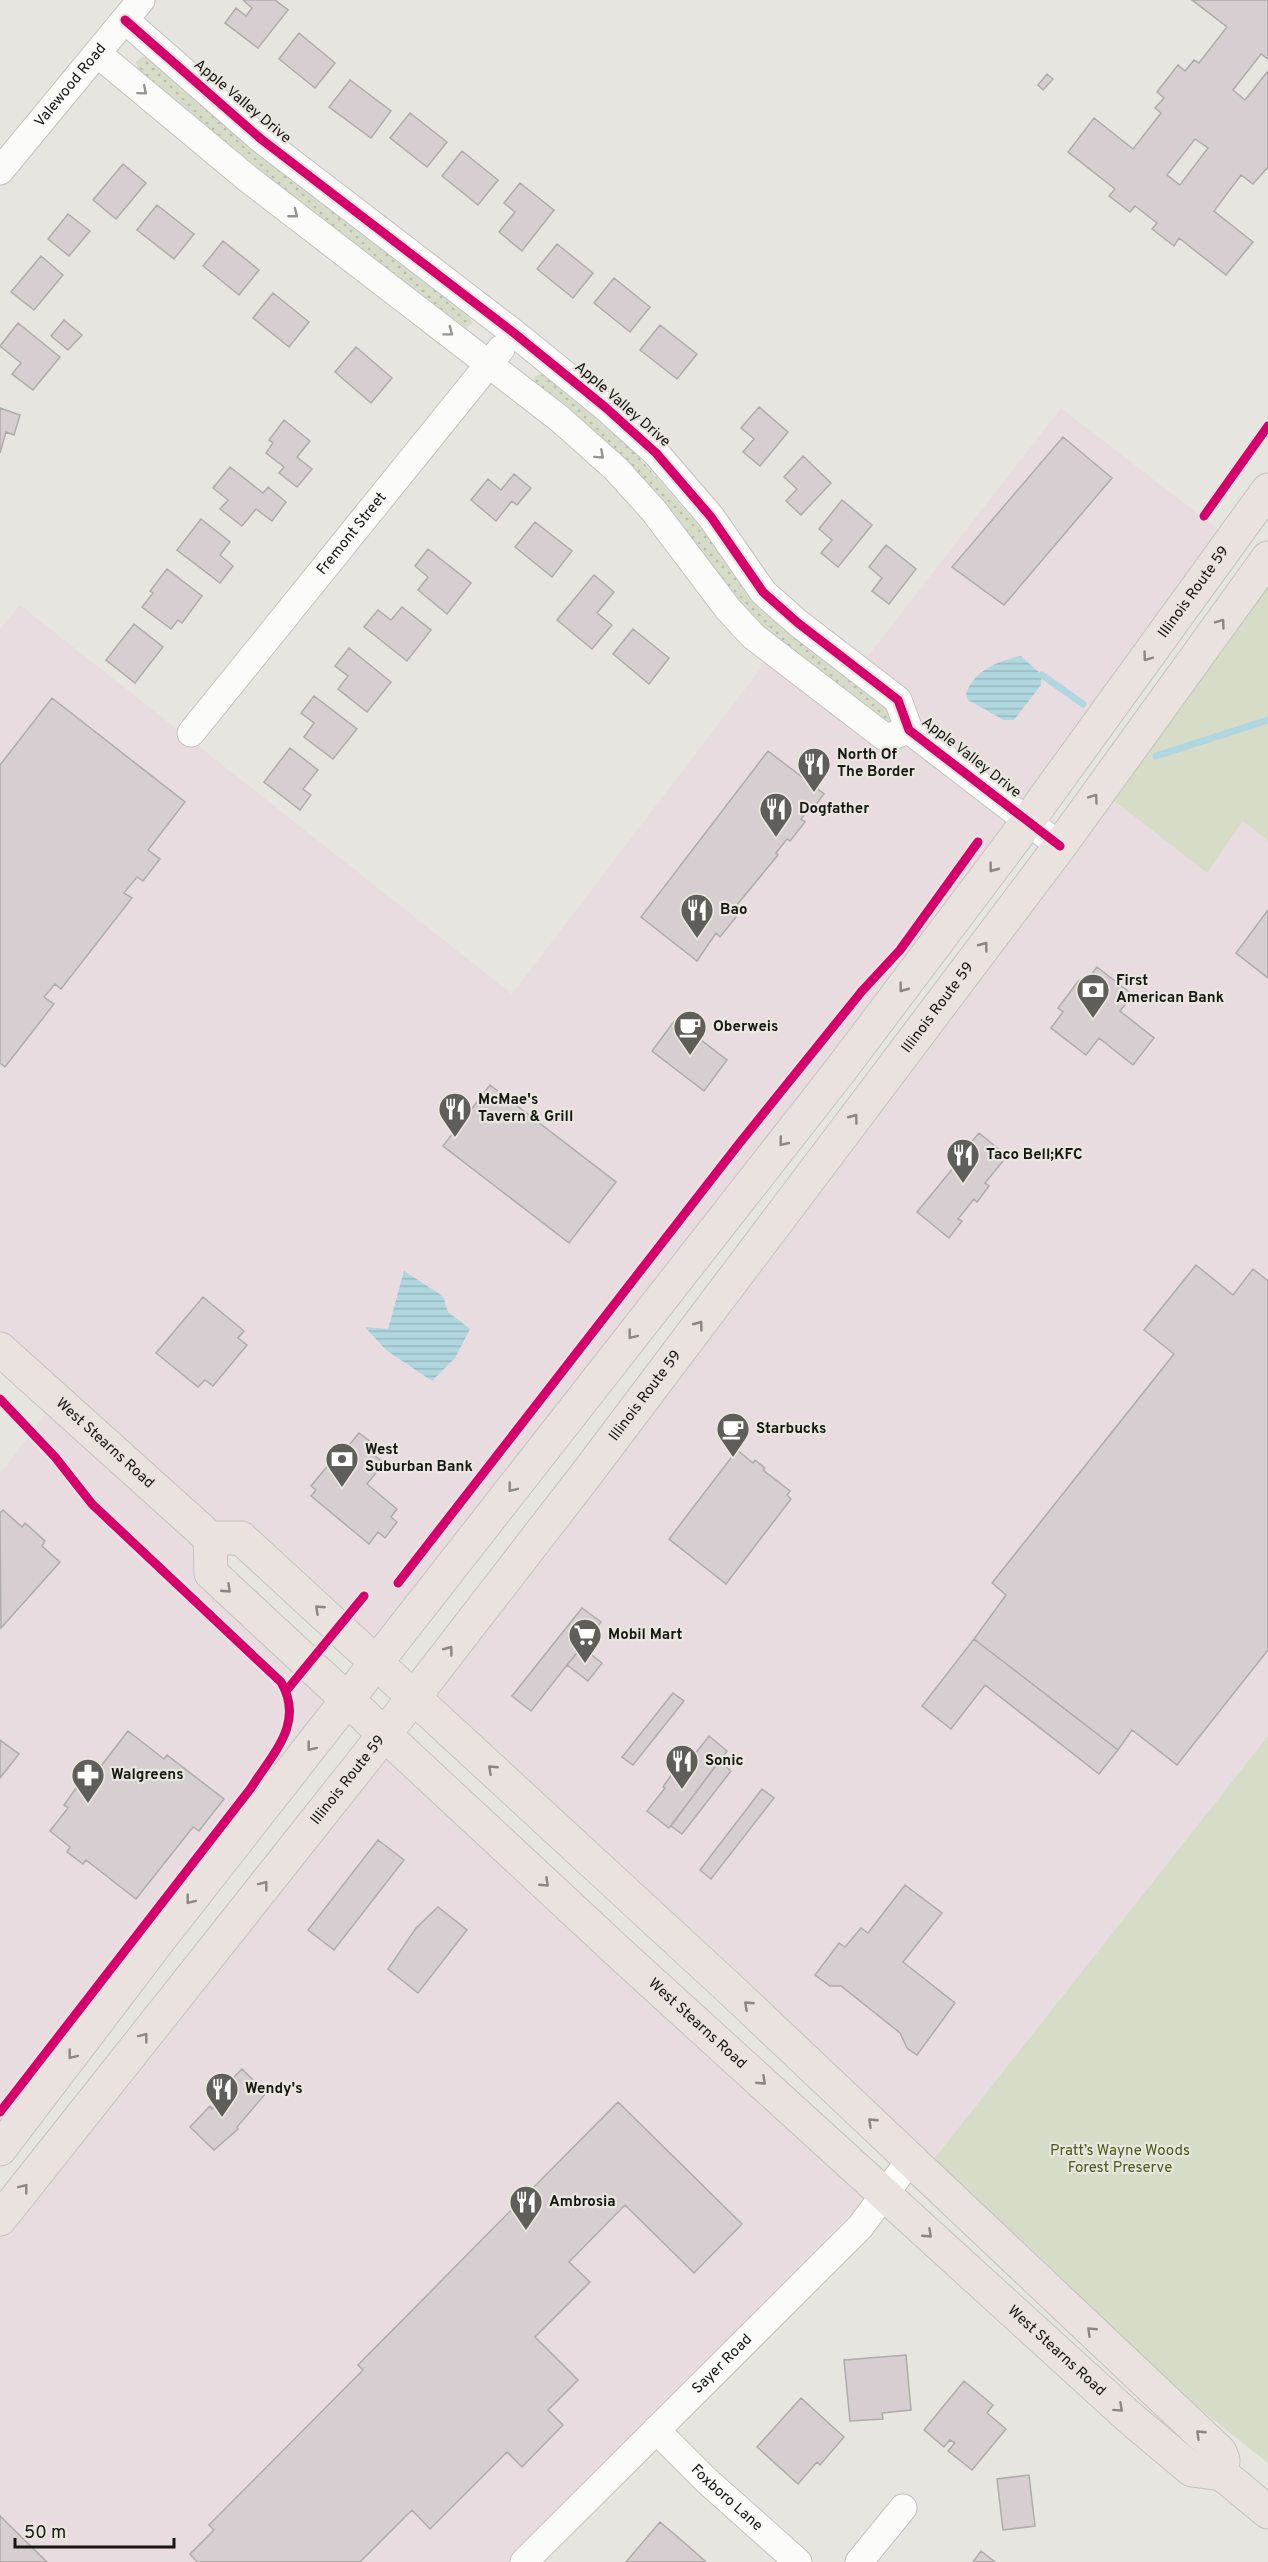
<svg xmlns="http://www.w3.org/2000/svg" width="1268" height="2562" font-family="Overpass,sans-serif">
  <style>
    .commercial { fill: #e9dce1 }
    .grass { fill: url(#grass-dots) }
    .park { fill: #d7dcc8 }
    .water { fill: url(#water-rules) }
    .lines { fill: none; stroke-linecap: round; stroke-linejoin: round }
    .stream { stroke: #b0d7df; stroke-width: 7 }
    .building { fill: #d6ced0; stroke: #aeacab; stroke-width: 1.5; fill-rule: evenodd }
    .minor-casing { stroke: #c3c2be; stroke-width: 29 }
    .major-casing { stroke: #c3c2c0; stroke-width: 35 }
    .minor { stroke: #fbfbfa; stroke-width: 27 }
    .major { stroke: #e9e2df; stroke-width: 33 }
    .cycleway-casing { stroke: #e8e6de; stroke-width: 13 }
    .cycleway { stroke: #d6006c; stroke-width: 9 }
    .oneway { stroke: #949492 }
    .oneway2 { stroke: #8a8683 }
    .labels { text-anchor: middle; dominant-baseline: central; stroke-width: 4.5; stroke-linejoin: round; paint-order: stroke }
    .street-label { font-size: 15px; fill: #171613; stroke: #e8e6de }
    .poi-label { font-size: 15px; font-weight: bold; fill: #171613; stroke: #e8e6de; text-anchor: start }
    .park-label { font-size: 15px; fill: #4b5a1a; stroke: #e8e6de }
  </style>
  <defs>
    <pattern id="grass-dots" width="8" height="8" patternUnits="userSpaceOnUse" patternTransform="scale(1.5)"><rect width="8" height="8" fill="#d7dcc8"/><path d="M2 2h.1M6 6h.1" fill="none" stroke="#b8bcab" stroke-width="1.8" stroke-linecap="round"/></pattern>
    <pattern id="water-rules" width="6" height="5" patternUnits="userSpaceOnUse" patternTransform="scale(1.5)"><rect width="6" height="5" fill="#b0d7df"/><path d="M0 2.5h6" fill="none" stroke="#97b8be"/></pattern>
  </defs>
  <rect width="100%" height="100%" fill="#e6e5e0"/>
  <path class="commercial" d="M1061,408l162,125 -206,285 -657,851 -360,-333v-707l20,-24 492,389 271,-355 63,45z
    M1113,800l94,73 36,-52 25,20v895l-353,447 -508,-476z
    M51,1406l300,277 -351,448v-657z
    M390,1722l493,458 -373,382h-510v-341z"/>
  <path class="grass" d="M145,56l106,90 214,164 8,13 -11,8 -207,-161 -117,-101 -2,-8z
    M539,374l7,1 90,79 67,76 194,183 1,7 -11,5 -115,-88 -238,-254v-5z"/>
  <path class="park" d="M1268,581v260l-25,-20 -36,52 -94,-73z
    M1268,1736v727l-353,-280z"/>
  <path class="water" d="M1021,656l21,19 -1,10 -27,35h-10l-36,-20 -2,-6c8,-24 32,-33 55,-38z
    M404,1271l39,25 5,16 22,17 -15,29 -23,23 -46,-31 -21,-23 23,2z"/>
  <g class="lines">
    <path class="stream" d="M1042,675l41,29
      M1156,756l112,-36"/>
  </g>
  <path class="building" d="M275,0l13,10 -30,38 -33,-25 11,-15 10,8 6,-8 -9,-8z
    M1192,0h76v59l-7,-5 -28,36 12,10 23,-29v96l-15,17 -12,-9 -27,36 39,31 -27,33 -47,-37 -5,8 -22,-17 5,-6 -22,-17 -5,6 -21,-16 6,-7 -47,-37 26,-34 39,31 28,-36 -6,-5 9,-10 -7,-6 21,-27 7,6 9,-11 5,3 28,-36zM1195,139l13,9 -28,37 -13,-10z
    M299,33l36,30 -20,25 -36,-29z
    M1047,74l6,5 -10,11 -5,-5z
    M350,80l41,31 -20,27 -42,-31z
    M410,113l37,29 -20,25 -37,-29z
    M462,151l36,29 -20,25 -36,-29z
    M123,164l23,19 -30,36 -23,-19z
    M520,183l34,27 -32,41 -23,-19 16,-20 -11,-9z
    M157,205l37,29 -20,25 -37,-29z
    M68,214l22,17 -21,25 -21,-17z
    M223,241l36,29 -20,25 -36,-29z
    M557,244l36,29 -20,25 -36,-29z
    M41,256l22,19 -29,35 -23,-18z
    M614,278l36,29 -20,25 -36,-29z
    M273,293l36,29 -20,25 -36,-29z
    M64,320l18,15 -14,15 -17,-14z
    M18,323l42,34 -27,33 -21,-16 9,-11 -21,-17z
    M660,325l37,29 -20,25 -37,-29z
    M356,347l36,31 -21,25 -36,-31z
    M759,407l29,25 -28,34 -17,-14 11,-13 -13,-11z
    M0,408l20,7 -6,20 -8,-3 -6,21z
    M284,420l26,21 -13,16 15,12 -15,18 -18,-14 5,-6 -18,-14 7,-10 -4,-3z
    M1063,437l49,41 -108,127 -52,-38z
    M803,456l28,27 -30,32 -15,-14 11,-12 -13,-12z
    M230,467l33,26 5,-6 18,15 -14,19 -16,-12 -14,17 -22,-17 8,-9 -15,-12z
    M514,474l17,14 -14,17 -5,-4 -16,20 -25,-21 17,-21 13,11z
    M842,500l30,25 -34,42 -17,-14 11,-13 -13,-11z
    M201,519l29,23 -10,13 13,11 -13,17 -43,-33z
    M535,522l37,29 -20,26 -37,-30z
    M886,545l30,24 -27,35 -17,-13 10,-13 -13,-11z
    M428,549l43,34 -24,31 -29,-24 10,-13 -13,-11z
    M167,569l35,27 -20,27 -4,-3 -7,9 -29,-22 11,-14 -3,-2z
    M594,575l20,17 -17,21 15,12 -20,24 -35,-29z
    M402,607l29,23 -24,31 -43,-34 14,-17 13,10z
    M134,624l29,23 -28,36 -29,-23z
    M633,629l36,29 -20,26 -36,-30z
    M349,648l42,34 -24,30 -29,-23 10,-13 -13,-10z
    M314,696l43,33 -24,30 -29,-22 10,-14 -13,-10z
    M52,698l133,104 -37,48 12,9 -17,22 -6,-4 -13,16 8,5 -71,91 -6,-5 -11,13 10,7 -49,63 -5,-4v-298z
    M290,748l28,22 -15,19 8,6 -11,15 -36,-28z
    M768,751l56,43 -10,13 -2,-2 -11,14 4,3 -15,19 -3,-2 -11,14 2,2 -47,57 5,5 -16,20 -4,-4 -19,28 -56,-44z
    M1268,910v68l-32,-25z
    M1097,967l36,28 -13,16 34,27 -21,27 -34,-27 -13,17 -35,-27 12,-16 -5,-4 21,-28 5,4z
    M675,1020l52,40 -23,31 -52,-40z
    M490,1085l126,97 -47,61 -126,-97z
    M979,1133l28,23 -22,27 4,3 -12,16 -3,-3 -16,20 4,2 -13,17 -32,-26 42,-51 -4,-3 7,-8 2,1z
    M1196,1265l37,30 20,-26 15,12v369l-91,115 -45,-35 -14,20 -144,-111 32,-44 -14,-12 182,-229 -30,-24z
    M203,1297l41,34 -6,7 9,7 -34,41 -8,-6 -7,7 -42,-34z
    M359,1433l17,13 -5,7 13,10 -17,21 30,25 -6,8 6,5 -12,16 -7,-6 -9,12 -58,-48 5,-6 -5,-4 19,-23 4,3 3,-3 10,7 10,-12 -11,-9z
    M737,1450l16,13 2,-3 10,8 -2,2 27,21 -3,4 4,4 -65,85 -57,-45z
    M3,1510l19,17 3,-4 20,18 -3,5 18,16 -59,66 -1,-115z
    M582,1608l19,14 -70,89 -19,-15z
    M974,1639l144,111 -19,24 -114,-89 -34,44 -29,-23z
    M582,1647l20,16 -14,18 -21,-16z
    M673,1693l11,8 -51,64 -11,-8z
    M128,1731l36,28 3,-4 57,44 -25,32 -6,-4 -57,72 -50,-39 -3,4 -16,-12 3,-5 -20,-16 18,-23 -4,-3 12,-17 5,4z
    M709,1736l18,15 -58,77 -22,-17 18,-23 -2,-1 9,-13 4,4z
    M0,1740l19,14 -19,24z
    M719,1761l12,10 -49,63 -11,-8z
    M762,1789l12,9 -63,81 -11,-9z
    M378,1840l26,20 -70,90 -26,-20z
    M905,1885l37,28 -39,49 52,41 -38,52 -10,-7 -7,-15 -59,-47h-11l-15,-11 24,-32 6,4 16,-19 7,5z
    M438,1907l29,23 -49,63 -30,-24 28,-41z
    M242,2069l24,24 -29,34 1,2 -24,21 -24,-23 20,-21 2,3 13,-13 -5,-5z
    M618,2102l124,122 -48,49 -69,-68 -56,57 21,20 -55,55 43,43 -30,30 15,15 -41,42 -15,-15 -77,77 -18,-19 -52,52h-163l-7,-8 24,-24 -5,-5 154,-155 -5,-5z
    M906,2355l5,55 -29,3 1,6 -33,2 -6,-61z
    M964,2381l29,24 -6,8 19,16 -34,41 -24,-19 7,-8 -5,-3 -6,7 -20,-17z
    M801,2398l43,39 -24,28 -3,-3 -19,22 -41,-37z
    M1029,2475l6,51 -32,4 -6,-51z
    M0,2516l47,46h-47z
    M660,2522l27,23 19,17h-80z
    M981,2551l14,11h-22z"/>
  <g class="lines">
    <defs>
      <g id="minor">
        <path d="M125,20l136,119 253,194 91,74 51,46 55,64 52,75 35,31 100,77 11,30 151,116"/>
        <path d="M98,54l149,124 313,241 56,50 38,42 74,98 25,27 133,102 23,-8"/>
        <path id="s1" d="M0,171l141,-171"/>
        <path id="s2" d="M191,733l310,-384"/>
        <path id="s3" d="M656,2430l50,50 92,82"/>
        <path id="s4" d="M524,2562l336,-335 51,-68"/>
        <path d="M859,2562l44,-54"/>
      </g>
      <g id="major">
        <path id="s5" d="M0,1349l210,189h31l488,450 491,464 3,8 -1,14"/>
        <path id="s6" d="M210,1538l1,35 414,385 504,459 63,53 30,4 46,38"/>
        <path id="s7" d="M0,2149l159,-209 683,-872 186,-247 240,-331"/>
        <path id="s8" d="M0,2219l414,-522 174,-225 472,-626 208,-288"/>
      </g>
    </defs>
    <use href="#minor" class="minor-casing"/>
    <use href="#major" class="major-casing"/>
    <use href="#minor" class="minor"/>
    <use href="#major" class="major"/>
    <defs>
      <path id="cycleway" d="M125,20l136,119 253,194 91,74 51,46 55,64 52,75 35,31 100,77 11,30 151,116
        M1204,516l64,-90
        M0,1399l55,58 37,47 189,178c24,41 -8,71 -30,106l-251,324
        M398,1583l340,-438 124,-154 38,-41 78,-108
        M286,1691l78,-95"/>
    </defs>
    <use href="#cycleway" class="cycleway-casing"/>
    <use href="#cycleway" class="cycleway"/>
  </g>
  <defs><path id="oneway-chevron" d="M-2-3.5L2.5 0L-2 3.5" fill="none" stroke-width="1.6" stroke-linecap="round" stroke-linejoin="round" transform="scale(1.5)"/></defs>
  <g class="oneway">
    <use href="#oneway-chevron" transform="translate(143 91) rotate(40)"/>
    <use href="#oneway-chevron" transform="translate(294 214) rotate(38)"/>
    <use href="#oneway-chevron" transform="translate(449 332) rotate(37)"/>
    <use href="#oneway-chevron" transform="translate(600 455) rotate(42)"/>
  </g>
  <g class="oneway2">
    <use href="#oneway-chevron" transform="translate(1221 623) rotate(-54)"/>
    <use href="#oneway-chevron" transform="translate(1147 657) rotate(126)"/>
    <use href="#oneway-chevron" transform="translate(1094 798) rotate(-54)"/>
    <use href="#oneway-chevron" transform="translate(993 868) rotate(127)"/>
    <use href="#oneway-chevron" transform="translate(984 946) rotate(-53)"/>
    <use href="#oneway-chevron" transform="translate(903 988) rotate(127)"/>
    <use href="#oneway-chevron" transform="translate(854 1118) rotate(-53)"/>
    <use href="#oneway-chevron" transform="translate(783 1142) rotate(129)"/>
    <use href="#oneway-chevron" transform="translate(699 1325) rotate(-53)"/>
    <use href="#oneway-chevron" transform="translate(632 1335) rotate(128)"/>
    <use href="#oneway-chevron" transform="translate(512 1488) rotate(128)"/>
    <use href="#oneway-chevron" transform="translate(227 1589) rotate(43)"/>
    <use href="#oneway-chevron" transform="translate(319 1609) rotate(-137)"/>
    <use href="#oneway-chevron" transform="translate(449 1650) rotate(-53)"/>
    <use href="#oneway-chevron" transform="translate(311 1747) rotate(128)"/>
    <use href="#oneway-chevron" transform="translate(492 1769) rotate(-137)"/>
    <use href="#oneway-chevron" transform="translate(545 1883) rotate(43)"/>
    <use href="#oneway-chevron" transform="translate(264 1885) rotate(-52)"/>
    <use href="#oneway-chevron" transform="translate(190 1900) rotate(128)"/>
    <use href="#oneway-chevron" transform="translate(748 2005) rotate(-137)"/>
    <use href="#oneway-chevron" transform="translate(144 2037) rotate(-52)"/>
    <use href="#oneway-chevron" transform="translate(72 2055) rotate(128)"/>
    <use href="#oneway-chevron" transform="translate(762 2081) rotate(43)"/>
    <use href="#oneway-chevron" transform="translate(872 2122) rotate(-137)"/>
    <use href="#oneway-chevron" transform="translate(24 2188) rotate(-52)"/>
    <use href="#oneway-chevron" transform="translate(928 2234) rotate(43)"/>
    <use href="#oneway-chevron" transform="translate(1091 2331) rotate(-136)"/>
    <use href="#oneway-chevron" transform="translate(1119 2408) rotate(42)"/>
    <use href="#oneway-chevron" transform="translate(1200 2434) rotate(-137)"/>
  </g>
  <defs>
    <symbol id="restaurant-pin" viewBox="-11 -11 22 30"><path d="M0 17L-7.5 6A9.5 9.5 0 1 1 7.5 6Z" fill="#5f5e5b" stroke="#e8e6de"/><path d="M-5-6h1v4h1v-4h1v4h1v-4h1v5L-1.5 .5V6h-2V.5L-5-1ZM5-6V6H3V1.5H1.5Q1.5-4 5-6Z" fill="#fff"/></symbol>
    <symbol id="bank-pin" viewBox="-11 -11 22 30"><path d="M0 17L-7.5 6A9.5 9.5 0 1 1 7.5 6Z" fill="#5f5e5b" stroke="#e8e6de"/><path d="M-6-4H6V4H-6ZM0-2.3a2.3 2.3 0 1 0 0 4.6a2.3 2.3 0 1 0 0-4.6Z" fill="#fff"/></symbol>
    <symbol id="cafe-pin" viewBox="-11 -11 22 30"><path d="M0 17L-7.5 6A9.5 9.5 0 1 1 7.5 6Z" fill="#5f5e5b" stroke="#e8e6de"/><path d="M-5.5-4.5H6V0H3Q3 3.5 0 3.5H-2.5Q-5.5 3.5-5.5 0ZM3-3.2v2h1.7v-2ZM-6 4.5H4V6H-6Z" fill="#fff"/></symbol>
    <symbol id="supermarket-pin" viewBox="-11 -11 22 30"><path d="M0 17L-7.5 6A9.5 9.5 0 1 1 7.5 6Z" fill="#5f5e5b" stroke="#e8e6de"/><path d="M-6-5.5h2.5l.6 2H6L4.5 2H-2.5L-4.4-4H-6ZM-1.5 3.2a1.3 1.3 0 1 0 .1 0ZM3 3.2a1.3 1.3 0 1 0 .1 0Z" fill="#fff"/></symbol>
    <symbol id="pharmacy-pin" viewBox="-11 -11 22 30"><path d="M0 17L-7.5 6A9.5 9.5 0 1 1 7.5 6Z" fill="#5f5e5b" stroke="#e8e6de"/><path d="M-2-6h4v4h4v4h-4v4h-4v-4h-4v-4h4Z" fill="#fff"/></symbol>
  </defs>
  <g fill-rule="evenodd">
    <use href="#restaurant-pin" x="795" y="745" width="38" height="52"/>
    <use href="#restaurant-pin" x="757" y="790" width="38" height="52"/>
    <use href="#restaurant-pin" x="678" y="891" width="38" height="52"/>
    <use href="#bank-pin" x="1074" y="971" width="38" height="52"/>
    <use href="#cafe-pin" x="671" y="1008" width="38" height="52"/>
    <use href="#restaurant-pin" x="436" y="1090" width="38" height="52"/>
    <use href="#restaurant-pin" x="944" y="1136" width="38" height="52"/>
    <use href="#cafe-pin" x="714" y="1410" width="38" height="52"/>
    <use href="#bank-pin" x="323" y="1440" width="38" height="52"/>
    <use href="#supermarket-pin" x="566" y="1616" width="38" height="52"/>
    <use href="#restaurant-pin" x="663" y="1742" width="38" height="52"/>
    <use href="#pharmacy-pin" x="69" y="1756" width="38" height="52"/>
    <use href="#restaurant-pin" x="203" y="2070" width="38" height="52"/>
    <use href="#restaurant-pin" x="507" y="2183" width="38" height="52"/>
  </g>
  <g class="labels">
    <g class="street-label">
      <text stroke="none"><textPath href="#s1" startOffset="111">Valewood Road</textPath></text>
      <text transform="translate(242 102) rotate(40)">Apple Valley Drive</text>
      <text transform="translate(622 405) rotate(41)">Apple Valley Drive</text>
      <text stroke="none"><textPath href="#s2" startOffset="256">Fremont Street</textPath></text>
      <text stroke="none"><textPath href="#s7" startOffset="1962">Illinois Route 59</textPath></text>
      <text transform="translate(971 758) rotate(38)">Apple Valley Drive</text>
      <text stroke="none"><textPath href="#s8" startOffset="1532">Illinois Route 59</textPath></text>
      <text stroke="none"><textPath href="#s8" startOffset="1046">Illinois Route 59</textPath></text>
      <text stroke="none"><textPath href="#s5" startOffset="141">West Stearns Road</textPath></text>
      <text stroke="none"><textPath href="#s8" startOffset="560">Illinois Route 59</textPath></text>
      <text stroke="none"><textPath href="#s6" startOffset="698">West Stearns Road</textPath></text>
      <text stroke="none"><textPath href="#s6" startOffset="1184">West Stearns Road</textPath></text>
      <text stroke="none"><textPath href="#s4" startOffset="280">Sayer Road</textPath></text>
      <text stroke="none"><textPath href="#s3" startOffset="98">Foxboro Lane</textPath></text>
    </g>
    <g class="poi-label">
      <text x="837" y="755">North Of<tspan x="837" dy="17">The Border</tspan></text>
      <text x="799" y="809">Dogfather</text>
      <text x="720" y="910">Bao</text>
      <text x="1116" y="981">First<tspan x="1116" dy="17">American Bank</tspan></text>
      <text x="713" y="1027">Oberweis</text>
      <text x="478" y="1100">McMae's<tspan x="478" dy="17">Tavern &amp; Grill</tspan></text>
      <text x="986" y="1155">Taco Bell;KFC</text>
      <text x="756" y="1429">Starbucks</text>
      <text x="365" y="1450">West<tspan x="365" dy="17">Suburban Bank</tspan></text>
      <text x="608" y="1635">Mobil Mart</text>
      <text x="705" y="1761">Sonic</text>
      <text x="111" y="1775">Walgreens</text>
      <text x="245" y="2089">Wendy's</text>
      <text x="549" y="2202">Ambrosia</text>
    </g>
    <g class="park-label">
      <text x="1120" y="2151">Pratt’s Wayne Woods<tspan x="1120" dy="17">Forest Preserve</tspan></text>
    </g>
  </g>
  <path d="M15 2538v9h159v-9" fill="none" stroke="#171613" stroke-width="3"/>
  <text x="24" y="2538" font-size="18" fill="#171613" stroke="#e8e6de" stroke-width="4.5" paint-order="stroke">50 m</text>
</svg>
